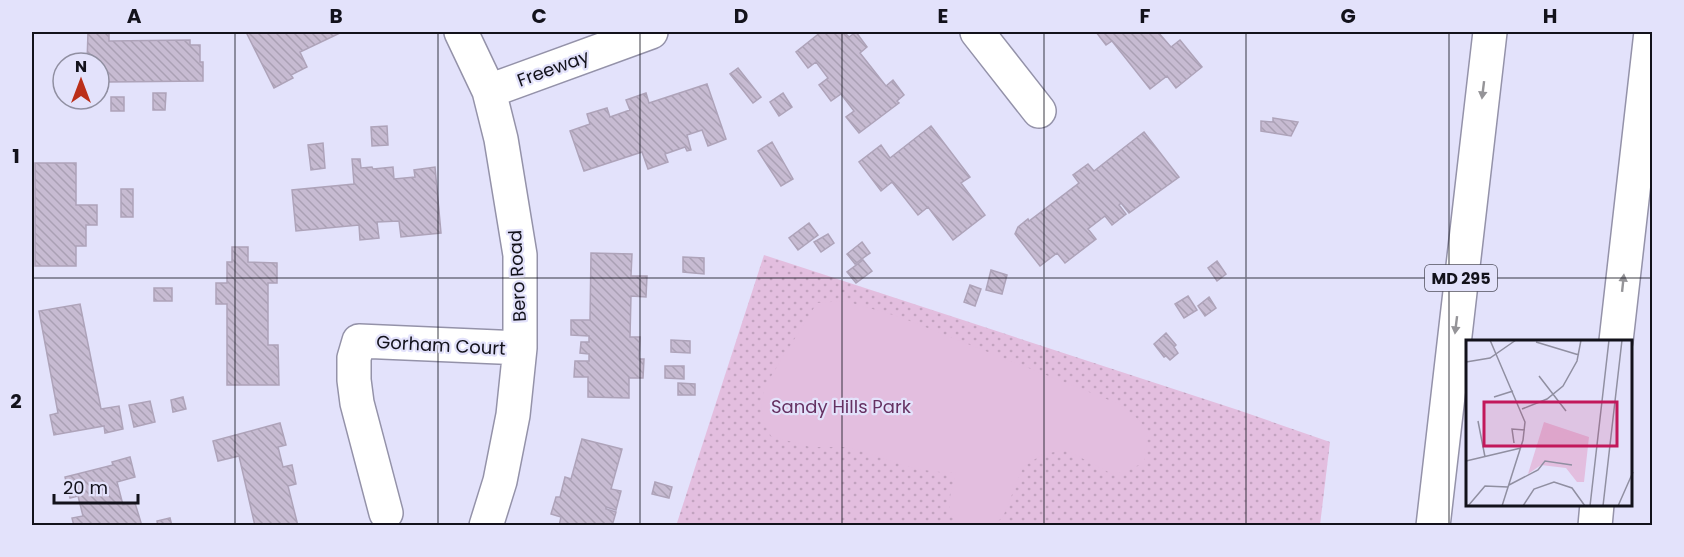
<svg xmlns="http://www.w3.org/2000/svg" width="1684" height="557" font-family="Poppins,sans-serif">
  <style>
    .grass { fill: url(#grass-dots) }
    .garden { fill: #e3bedf }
    .building { fill: url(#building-back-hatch); stroke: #aea3b9; stroke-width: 1.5 }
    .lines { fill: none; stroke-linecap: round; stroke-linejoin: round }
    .minor-casing { stroke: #9492a9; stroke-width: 36 }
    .highway-casing { stroke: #9492a9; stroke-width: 36 }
    .minor { stroke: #fff; stroke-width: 33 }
    .highway { stroke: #fff; stroke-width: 33 }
    .oneway { fill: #959498 }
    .grid { fill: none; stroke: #13121b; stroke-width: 1.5; stroke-opacity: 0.55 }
    .labels { text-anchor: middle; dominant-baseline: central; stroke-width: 4.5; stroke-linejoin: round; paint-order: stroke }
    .shield { fill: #e3e2fb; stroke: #51505e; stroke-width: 1.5 }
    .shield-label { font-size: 16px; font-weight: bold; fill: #13121b }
    .street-label { font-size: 18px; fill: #13121b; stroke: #e3e2fb }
    .park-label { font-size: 18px; fill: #653162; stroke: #e3e2fb }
    .inset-road { fill: none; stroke: #908fa1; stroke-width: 1.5 }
    .view { fill: #c2185b; fill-opacity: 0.15; stroke: #c2185b; stroke-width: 3 }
    .inset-edge { fill: none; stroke: #13121b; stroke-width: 3 }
    .neatline { fill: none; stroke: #13121b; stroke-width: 2 }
    .grid-label { font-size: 20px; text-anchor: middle; font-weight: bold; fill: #13121b }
  </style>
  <defs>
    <pattern id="grass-dots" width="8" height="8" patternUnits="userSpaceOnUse" patternTransform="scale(1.5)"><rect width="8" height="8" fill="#e3bedf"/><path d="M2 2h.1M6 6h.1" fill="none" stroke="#c2a2bf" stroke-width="1.8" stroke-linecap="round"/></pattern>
    <pattern id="building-back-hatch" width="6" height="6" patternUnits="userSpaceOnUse" patternTransform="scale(1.5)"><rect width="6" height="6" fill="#c7bbd2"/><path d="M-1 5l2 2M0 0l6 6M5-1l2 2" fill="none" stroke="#aaa0b4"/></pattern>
  </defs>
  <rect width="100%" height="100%" fill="#e3e2fb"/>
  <path class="grass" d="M764,255l474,155 92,32 -10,83 -644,1z"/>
  <path class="garden" d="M845,301l55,16 219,87c27,20 32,24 25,59l-30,12 -48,-25 -23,4 -20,13 -20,50 -10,8h-34c-17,-15 -7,-33 -3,-53l-8,1 -32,-4 -68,-22h-38l-39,-11c-11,-18 -11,-30 -6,-50l52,-83z"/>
  <path class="building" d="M88,32h21v9l81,-1v5h10v17h3v19l-96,1v9h-8v-28h-12z
    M246,32h96l-42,20 7,15 -16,8 2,3 -19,10z
    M821,32h23l5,5 7,-5 11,15 -7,6 26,33 7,-6 11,15 -7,6 2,2 -40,30 -13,-16 8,-6 -13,-17 -10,7 -12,-16 9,-7 -12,-16 -8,6 -12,-16z
    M1096,32h62l13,15 9,-7 22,27 -26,21 -9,-12 -17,13 -38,-48 -6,4z
    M738,68l23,29 -8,6 -23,-29z
    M707,84l19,55 -18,7 -6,-16 -15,5 4,15 -4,1 -2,-4 -20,7 3,8 -20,7 -6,-17 -58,19 -14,-40 20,-7 -3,-10 20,-6 3,9 20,-7 -4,-10 20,-7 3,10z
    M153,93h13l-1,17h-12z
    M783,93l9,14 -13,9 -9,-14z
    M111,97h13v14h-13z
    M1273,118l25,4 -7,14 -30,-5v-10l12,1z
    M387,126l1,19 -16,1 -1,-19z
    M931,126l39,51 -9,6 24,32 -32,25 -25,-33 -10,8 -26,-33 -11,9 -22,-29 22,-17 9,13z
    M1144,132l35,45 -50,36 -8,-10 -2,2 7,9 -14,11 -7,-9 -17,13 8,10 -31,24 -8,-10 -17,13 -25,-32 3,-7 10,-8 1,2 50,-38 -6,-8 15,-11 6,7z
    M772,142l21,37 -12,7 -23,-35z
    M323,143l2,25 -14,2 -3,-25z
    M352,159h8l1,9 11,-1 1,2 20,-2 1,12 21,-2 -1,-7 21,-3 6,66 -40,4 -2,-16 -22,1 2,16 -19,2 -1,-15 -63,6 -4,-41 62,-6z
    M35,163h41v42h21v20h-11v21h-10v20h-41z
    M121,189h12v28h-12z
    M809,223l9,12 -20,15 -9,-12z
    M828,234l6,9 -13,9 -7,-10z
    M862,242l8,11 -15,11 -8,-10z
    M232,247h16v15l29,1v20h-9v62h10l1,40h-52v-81h-11v-21h11v-21h5z
    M591,253l41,1 -1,22h16l-1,21 -15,-1 -1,41h10l-1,22h5l-1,19h-14v20l-41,-1v-20h-14l1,-16h14v-7l-9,-1 1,-11h8v-6l-18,-1v-15h19z
    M683,257l21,1v16l-21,-2z
    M863,260l9,11 -16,12 -9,-11z
    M1217,261l9,13 -9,7 -9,-13z
    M991,270l16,5 -5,19 -16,-4z
    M970,285l11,4 -6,17 -11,-4z
    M154,288h18v13h-18z
    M1188,296l9,14 -13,8 -9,-14z
    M1209,297l7,11 -11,8 -7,-10z
    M80,304l21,105 18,-3 4,23 -18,4 -1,-7 -50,9 -4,-20 8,-2 -19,-102z
    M1166,333l10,12 -2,2 4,6 -8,7 -4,-4 -2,1 -10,-13z
    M671,340l19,1v12l-19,-1z
    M665,366h19v13l-19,-1z
    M678,383l17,1v11h-17z
    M183,397l3,12 -13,3 -2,-12z
    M150,401l5,21 -21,5 -5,-22z
    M280,423l6,22 -8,2 5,20 9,-2 4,19 -8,2 10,40h-43l-16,-70 -21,5 -5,-20z
    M582,439l40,10 -11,40 10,2 -5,19 -10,-3v2l10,3 -4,14h-53l2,-9 -10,-3 5,-17h4l5,-20 6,2z
    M130,457l5,20 -18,5 6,23 12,-2 7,23h-68l-2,-8 11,-2 -5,-20 -8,2 -5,-21 48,-12 -1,-3z
    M655,482l17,5 -3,11 -17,-4z
    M170,518l2,8h-14l-1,-5z"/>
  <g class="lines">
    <defs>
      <path id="minor" d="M461,32l28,59 12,48 19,116v93l-7,67 -13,66 -14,45
        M977,32l62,79
        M489,91l162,-59
        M386,513l-29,-110 -3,-23v-22l5,-17 161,7"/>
      <path id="highway" d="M1616,341l35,-309
        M1433,526l57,-494
        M1595,526l2,-22"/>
    </defs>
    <use href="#minor" class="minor-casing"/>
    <use href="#highway" class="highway-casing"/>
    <use href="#minor" class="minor"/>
    <use href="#highway" class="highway"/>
  </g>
  <defs><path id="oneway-solid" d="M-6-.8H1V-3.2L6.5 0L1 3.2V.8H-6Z" transform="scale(1.5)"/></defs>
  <g class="oneway">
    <use href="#oneway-solid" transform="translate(1483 90) rotate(97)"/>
    <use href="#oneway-solid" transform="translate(1623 283) rotate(-84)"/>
    <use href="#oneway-solid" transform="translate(1456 325) rotate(97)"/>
  </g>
  <path class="grid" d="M235,32v494M438,32v494M640,32v494M842,32v494M1044,32v494M1246,32v494M1449,32v494M32,278h1620"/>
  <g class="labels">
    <rect class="shield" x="1425" y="265" width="72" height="26" rx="4.5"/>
    <g class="shield-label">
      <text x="1461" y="278">MD 295</text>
    </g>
    <g class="street-label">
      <text transform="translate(553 68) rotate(-20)">Freeway</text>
      <text transform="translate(517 276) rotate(-93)">Bero Road</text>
      <text transform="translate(441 345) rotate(3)">Gorham Court</text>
    </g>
    <g class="park-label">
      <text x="841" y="406">Sandy Hills Park</text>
    </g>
  </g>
  <g transform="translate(1466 340)">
    <rect width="166" height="166" fill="#e3e2fb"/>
    <path d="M78,82l45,15 -5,45h-7l-11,-14 -25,-3 -13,9z" fill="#e3bedf"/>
    <path d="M82,86l24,8 2,5 -8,-1 -5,6 -2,-4 -14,-3z" fill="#e3bedf"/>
    <path class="inset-road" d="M24,0l35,82 -2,18 -21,66M70,2l43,13M0,22l24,-4 26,-18M73,36l27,35M28,57l19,-6M56,69l25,-10 16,-13 14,-25 4,-21M12,81l7,36M48,103l-2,-14 13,1M0,121l55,-13M43,145l29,-15 7,-9 27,4M2,166l17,-20 23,1M57,166l11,-17 20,-7 18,6 13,18M124,166l19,-166M137,166l19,-166M152,166l15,-34"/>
    <path class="view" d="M18,62h133v44h-133z"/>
    <rect width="166" height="166" class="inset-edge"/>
  </g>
  <rect width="1684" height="557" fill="none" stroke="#e3e2fb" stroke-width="66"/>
  <g transform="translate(81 81)"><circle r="28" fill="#e3e2fb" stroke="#908fa1" stroke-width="1.5"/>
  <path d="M0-4.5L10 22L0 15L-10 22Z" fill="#bb2f19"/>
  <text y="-9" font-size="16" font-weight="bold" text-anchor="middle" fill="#13121b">N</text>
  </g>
  <path d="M54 494v9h84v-9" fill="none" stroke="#13121b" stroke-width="3"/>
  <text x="63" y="494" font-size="18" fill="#13121b" stroke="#e3e2fb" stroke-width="4.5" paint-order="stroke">20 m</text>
  <rect x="33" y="33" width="1618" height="491" class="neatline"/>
  <g class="grid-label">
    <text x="134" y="23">A</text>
    <text x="336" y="23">B</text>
    <text x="539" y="23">C</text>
    <text x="741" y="23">D</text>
    <text x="943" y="23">E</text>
    <text x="1145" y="23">F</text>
    <text x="1348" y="23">G</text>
    <text x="1550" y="23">H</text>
    <text x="16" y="163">1</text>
    <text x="16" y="408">2</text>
  </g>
</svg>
